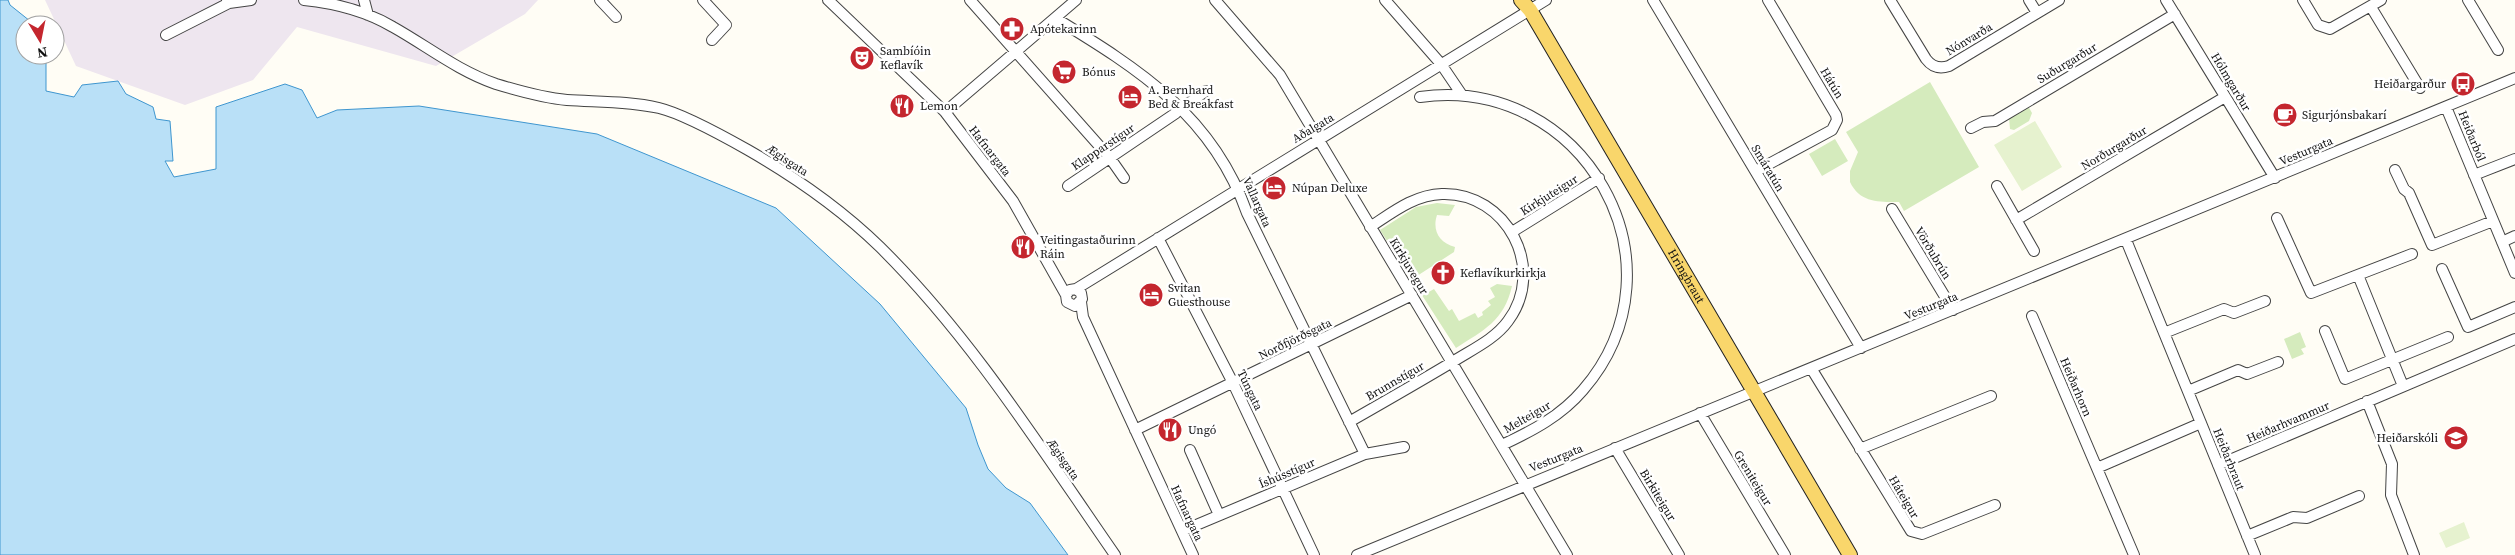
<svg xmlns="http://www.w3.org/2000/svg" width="2515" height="555" font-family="'Source Serif 4',serif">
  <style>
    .industrial { fill: #eee6ef }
    .green { fill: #d5ebbd }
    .pitch { fill: #e6f2cf }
    .water { fill: #b9e0f7; stroke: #3f96cf }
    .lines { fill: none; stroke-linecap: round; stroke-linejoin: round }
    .minor-casing { stroke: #444; stroke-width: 12 }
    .major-casing { stroke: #222; stroke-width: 16 }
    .minor { stroke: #fff; stroke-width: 10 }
    .major { stroke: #f9d66b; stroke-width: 14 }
    .labels { text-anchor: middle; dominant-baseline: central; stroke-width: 5; stroke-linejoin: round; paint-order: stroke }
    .poi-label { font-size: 12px; fill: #111; stroke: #fff; text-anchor: start }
    .street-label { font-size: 12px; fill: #111; stroke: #fff }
  </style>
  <rect width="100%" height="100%" fill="#fffdf5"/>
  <path class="industrial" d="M45,0h493l-13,14 -89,52 -139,-39 -44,53 -68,25 -109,-39z"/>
  <path class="green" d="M1930,82l49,85 -75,44 -5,-9c-20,0 -39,1 -49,-20v-11l8,-19 -12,-20z
    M2028,106l4,7 -3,8 -15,9 -4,-1 -1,-11z
    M1835,139l13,22 -26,15 -13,-22z
    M1437,203l18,2 -6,11 -12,-1c-5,15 2,28 18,32l-1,5 -37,24 10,17 7,-4 15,22 3,-2 7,12 16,-8 3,5 5,-3 -1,-3 9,-7 -3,-4 7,-4 -5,-9 7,-4 15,2c-8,35 -28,44 -56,62l-76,-118 36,-23z
    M2300,332l6,15 -5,2 3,5 -12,5 -8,-20z"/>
  <path class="pitch" d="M2035,121l27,46 -40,24 -28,-46z
    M2464,522l6,16 -24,10 -7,-15z"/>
  <path class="water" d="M0,0h8l2,5 25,20h-10v30h21v36l28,6 8,-12 36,-4 8,13 27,13 3,12 14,2 3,40h-8l9,16 42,-8v-62l69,-23 17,6 15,28 20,-8 82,-4 178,28 179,74 104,96 86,104 12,37 10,24 18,19 24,15 38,52h-1068z"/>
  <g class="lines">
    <defs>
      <path id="minor" d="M304,0c30,3 62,11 89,27 34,19 65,44 103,57 23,7 47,14 71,16 30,2 62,1 92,8 25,6 66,29 89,42 47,27 93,59 132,97 92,91 162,203 235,308
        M364,0l4,15
        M600,0l16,17
        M703,0l23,25 -14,15
        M828,0l117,112 68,89 53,94 1,7 8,4 7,-7 -1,-6 -5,-4 -6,1 -4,5
        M970,0l140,158 14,20
        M1215,0l65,75 287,480
        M1385,0l56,64 21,31
        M1653,0l208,348
        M1890,0l36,59c6,8 14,10 23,7l110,-66
        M2029,0l8,13
        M2166,0l109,178
        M2303,0l15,25 12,4 51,-29
        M2468,0l30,50
        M229,3l22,-3
        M2371,7l49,81
        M1055,18c84,51 158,98 192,195l118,241
        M166,35l63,-32 -2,-3
        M1420,97c163,-23 272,167 163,293 -22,26 -51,41 -81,55
        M2446,107l69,166
        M1182,108l24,-17
        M945,112l131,-112
        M1971,128l12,-6 12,-1 180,-107
        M2395,170l9,19 5,4 23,52 61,-24
        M1756,171l76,-41 5,-10 -1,-5 -68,-115
        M2474,175l41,-16
        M1068,186l108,-73
        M1997,186l37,65
        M1892,209l61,101
        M2277,218l34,75 101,-39
        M2016,220l209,-123
        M1512,232l87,-54
        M1158,238l75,145 81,172
        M2126,240l129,315
        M2502,242l13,-6
        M2442,269l26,58 47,-20
        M2358,275l45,111
        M1076,289l470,-289
        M1081,302l2,15 110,238
        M2032,316l102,239
        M2325,331l20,48 103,-42
        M2164,333l60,-24 10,4 31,-12
        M1811,368l100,163 11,3 73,-29
        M2188,391l50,-21 9,4 31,-12
        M2367,401l25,63 -1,31 23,60
        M1700,413l85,142
        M1349,422c35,-20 70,-40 105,-61 19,-12 41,-22 54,-40 39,-52 -1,-129 -66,-127 -28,1 -49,18 -72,33
        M1135,430l277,-135
        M1615,448l64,107
        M1860,449l131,-53
        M1190,450l29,65
        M2218,465l297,-126
        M2097,468l104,-45
        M1182,531l183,-77 39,-7
        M2247,536l46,-19 14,1 52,-22
        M1357,555l1158,-477"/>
      <g id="major">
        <path id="s1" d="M1521,0l9,10 320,545"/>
      </g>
    </defs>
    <use href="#minor" class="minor-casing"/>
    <use href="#major" class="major-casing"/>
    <use href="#minor" class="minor"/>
    <use href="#major" class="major"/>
  </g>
  <defs>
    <symbol id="pharmacy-disc" viewBox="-11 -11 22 22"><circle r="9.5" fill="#c4262e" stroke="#fff"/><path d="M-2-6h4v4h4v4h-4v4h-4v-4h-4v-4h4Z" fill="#fff"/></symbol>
    <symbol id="theatre-disc" viewBox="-11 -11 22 22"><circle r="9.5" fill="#c4262e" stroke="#fff"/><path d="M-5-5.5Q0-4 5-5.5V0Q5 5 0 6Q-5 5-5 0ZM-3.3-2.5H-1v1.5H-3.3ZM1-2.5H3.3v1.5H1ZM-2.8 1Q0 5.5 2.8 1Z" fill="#fff"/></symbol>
    <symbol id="supermarket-disc" viewBox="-11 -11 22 22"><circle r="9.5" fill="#c4262e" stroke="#fff"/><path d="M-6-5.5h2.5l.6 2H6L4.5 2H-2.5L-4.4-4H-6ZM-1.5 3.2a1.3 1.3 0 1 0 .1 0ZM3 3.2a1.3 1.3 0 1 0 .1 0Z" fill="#fff"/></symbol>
    <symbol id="bus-disc" viewBox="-11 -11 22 22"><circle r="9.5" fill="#c4262e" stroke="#fff"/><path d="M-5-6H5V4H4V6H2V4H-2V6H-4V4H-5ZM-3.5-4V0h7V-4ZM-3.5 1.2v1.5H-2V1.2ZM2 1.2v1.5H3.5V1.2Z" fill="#fff"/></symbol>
    <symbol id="hotel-disc" viewBox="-11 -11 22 22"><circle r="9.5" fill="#c4262e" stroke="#fff"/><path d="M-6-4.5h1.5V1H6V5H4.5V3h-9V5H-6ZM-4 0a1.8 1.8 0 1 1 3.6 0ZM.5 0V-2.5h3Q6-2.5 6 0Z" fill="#fff"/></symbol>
    <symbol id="restaurant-disc" viewBox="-11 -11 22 22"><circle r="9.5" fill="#c4262e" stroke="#fff"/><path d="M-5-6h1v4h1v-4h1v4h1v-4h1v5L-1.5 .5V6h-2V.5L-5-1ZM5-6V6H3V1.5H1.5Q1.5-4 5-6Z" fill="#fff"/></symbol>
    <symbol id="cafe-disc" viewBox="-11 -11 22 22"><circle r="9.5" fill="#c4262e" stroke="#fff"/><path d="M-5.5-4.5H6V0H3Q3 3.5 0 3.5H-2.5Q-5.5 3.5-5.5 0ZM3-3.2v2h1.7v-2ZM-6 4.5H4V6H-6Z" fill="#fff"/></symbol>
    <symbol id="church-disc" viewBox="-11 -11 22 22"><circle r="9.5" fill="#c4262e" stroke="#fff"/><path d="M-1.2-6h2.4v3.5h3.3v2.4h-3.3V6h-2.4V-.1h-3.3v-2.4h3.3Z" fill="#fff"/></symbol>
    <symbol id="school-disc" viewBox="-11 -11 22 22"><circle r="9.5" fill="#c4262e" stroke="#fff"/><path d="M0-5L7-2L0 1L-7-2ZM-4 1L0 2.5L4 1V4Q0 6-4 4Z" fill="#fff"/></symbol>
  </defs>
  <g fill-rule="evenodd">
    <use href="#pharmacy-disc" x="998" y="15" width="28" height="28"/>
    <use href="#theatre-disc" x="848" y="44" width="28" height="28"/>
    <use href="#supermarket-disc" x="1050" y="58" width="28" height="28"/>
    <use href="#bus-disc" x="2449" y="70" width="28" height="28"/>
    <use href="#hotel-disc" x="1116" y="83" width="28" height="28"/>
    <use href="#restaurant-disc" x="888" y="92" width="28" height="28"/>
    <use href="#cafe-disc" x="2271" y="101" width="28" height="28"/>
    <use href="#hotel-disc" x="1260" y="174" width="28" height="28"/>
    <use href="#restaurant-disc" x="1009" y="233" width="28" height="28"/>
    <use href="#church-disc" x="1429" y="259" width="28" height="28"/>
    <use href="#hotel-disc" x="1137" y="281" width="28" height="28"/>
    <use href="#restaurant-disc" x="1156" y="416" width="28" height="28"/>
    <use href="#school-disc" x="2442" y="424" width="28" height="28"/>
  </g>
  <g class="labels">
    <g class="poi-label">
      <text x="1030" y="29">Apótekarinn</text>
      <text x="880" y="51">Sambíóin<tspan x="880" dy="14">Keflavík</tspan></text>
      <text x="1082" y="72">Bónus</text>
      <text x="2446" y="84" text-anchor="end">Heiðargarður</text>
      <text x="1148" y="90">A. Bernhard<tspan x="1148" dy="14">Bed &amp; Breakfast</tspan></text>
      <text x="920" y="106">Lemon</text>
      <text x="2302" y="115">Sigurjónsbakarí</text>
      <text x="1292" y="188">Núpan Deluxe</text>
      <text x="1040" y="240">Veitingastaðurinn<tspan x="1040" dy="14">Ráin</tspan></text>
      <text x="1460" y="273">Keflavíkurkirkja</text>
      <text x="1168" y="288">Svitan<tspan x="1168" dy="14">Guesthouse</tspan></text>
      <text x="1188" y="430">Ungó</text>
      <text x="2438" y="438" text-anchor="end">Heiðarskóli</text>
    </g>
    <g class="street-label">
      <text transform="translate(1969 39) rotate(-31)">Nónvarða</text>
      <text transform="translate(2067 63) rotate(-31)">Suðurgarður</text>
      <text transform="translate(2231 82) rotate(59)">Hólmgarður</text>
      <text transform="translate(1832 83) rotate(59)">Hátún</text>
      <text transform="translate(1313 128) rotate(-31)">Aðalgata</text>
      <text transform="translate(2472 136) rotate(68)">Heiðarból</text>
      <text transform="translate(1103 147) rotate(-34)">Klapparstígur</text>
      <text transform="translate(2114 148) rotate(-31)">Norðurgarður</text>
      <text transform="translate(990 151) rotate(52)">Hafnargata</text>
      <text transform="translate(2306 151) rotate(-23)">Vesturgata</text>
      <text transform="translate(787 160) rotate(33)">Ægisgata</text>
      <text transform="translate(1768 168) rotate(59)">Smáratún</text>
      <text transform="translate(1549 195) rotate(-32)">Kirkjuteigur</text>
      <text transform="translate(1257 202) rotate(66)">Vallargata</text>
      <text transform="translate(1933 253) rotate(59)">Vörðubrún</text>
      <text transform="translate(1409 266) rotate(59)">Kirkjuvegur</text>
      <text stroke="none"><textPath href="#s1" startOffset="322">Hringbraut</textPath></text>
      <text transform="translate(1931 306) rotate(-22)">Vesturgata</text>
      <text transform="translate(1295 339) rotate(-26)">Norðfjörðsgata</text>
      <text transform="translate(1395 381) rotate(-30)">Brunnstígur</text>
      <text transform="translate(2076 387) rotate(67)">Heiðarhorn</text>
      <text transform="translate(1250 390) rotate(64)">Túngata</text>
      <text transform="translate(1527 417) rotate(-30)">Melteigur</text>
      <text transform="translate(2288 422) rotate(-23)">Heiðarhvammur</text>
      <text transform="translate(1556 458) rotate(-22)">Vesturgata</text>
      <text transform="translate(1063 459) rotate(55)">Ægisgata</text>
      <text transform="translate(2229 459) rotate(68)">Heiðarbraut</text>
      <text transform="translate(1287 473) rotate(-23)">Íshússtígur</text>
      <text transform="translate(1753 478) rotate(59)">Greniteigur</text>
      <text transform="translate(1658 495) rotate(59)">Birkiteigur</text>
      <text transform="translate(1904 497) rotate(59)">Háteigur</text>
      <text transform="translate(1187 513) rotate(65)">Hafnargata</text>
    </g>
  </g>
  <g transform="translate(40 40) rotate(170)"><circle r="24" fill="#ffffff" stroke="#a0a0a0"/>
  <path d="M0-4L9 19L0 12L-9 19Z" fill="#c4262e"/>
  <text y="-8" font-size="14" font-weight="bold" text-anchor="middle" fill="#111111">N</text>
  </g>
</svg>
